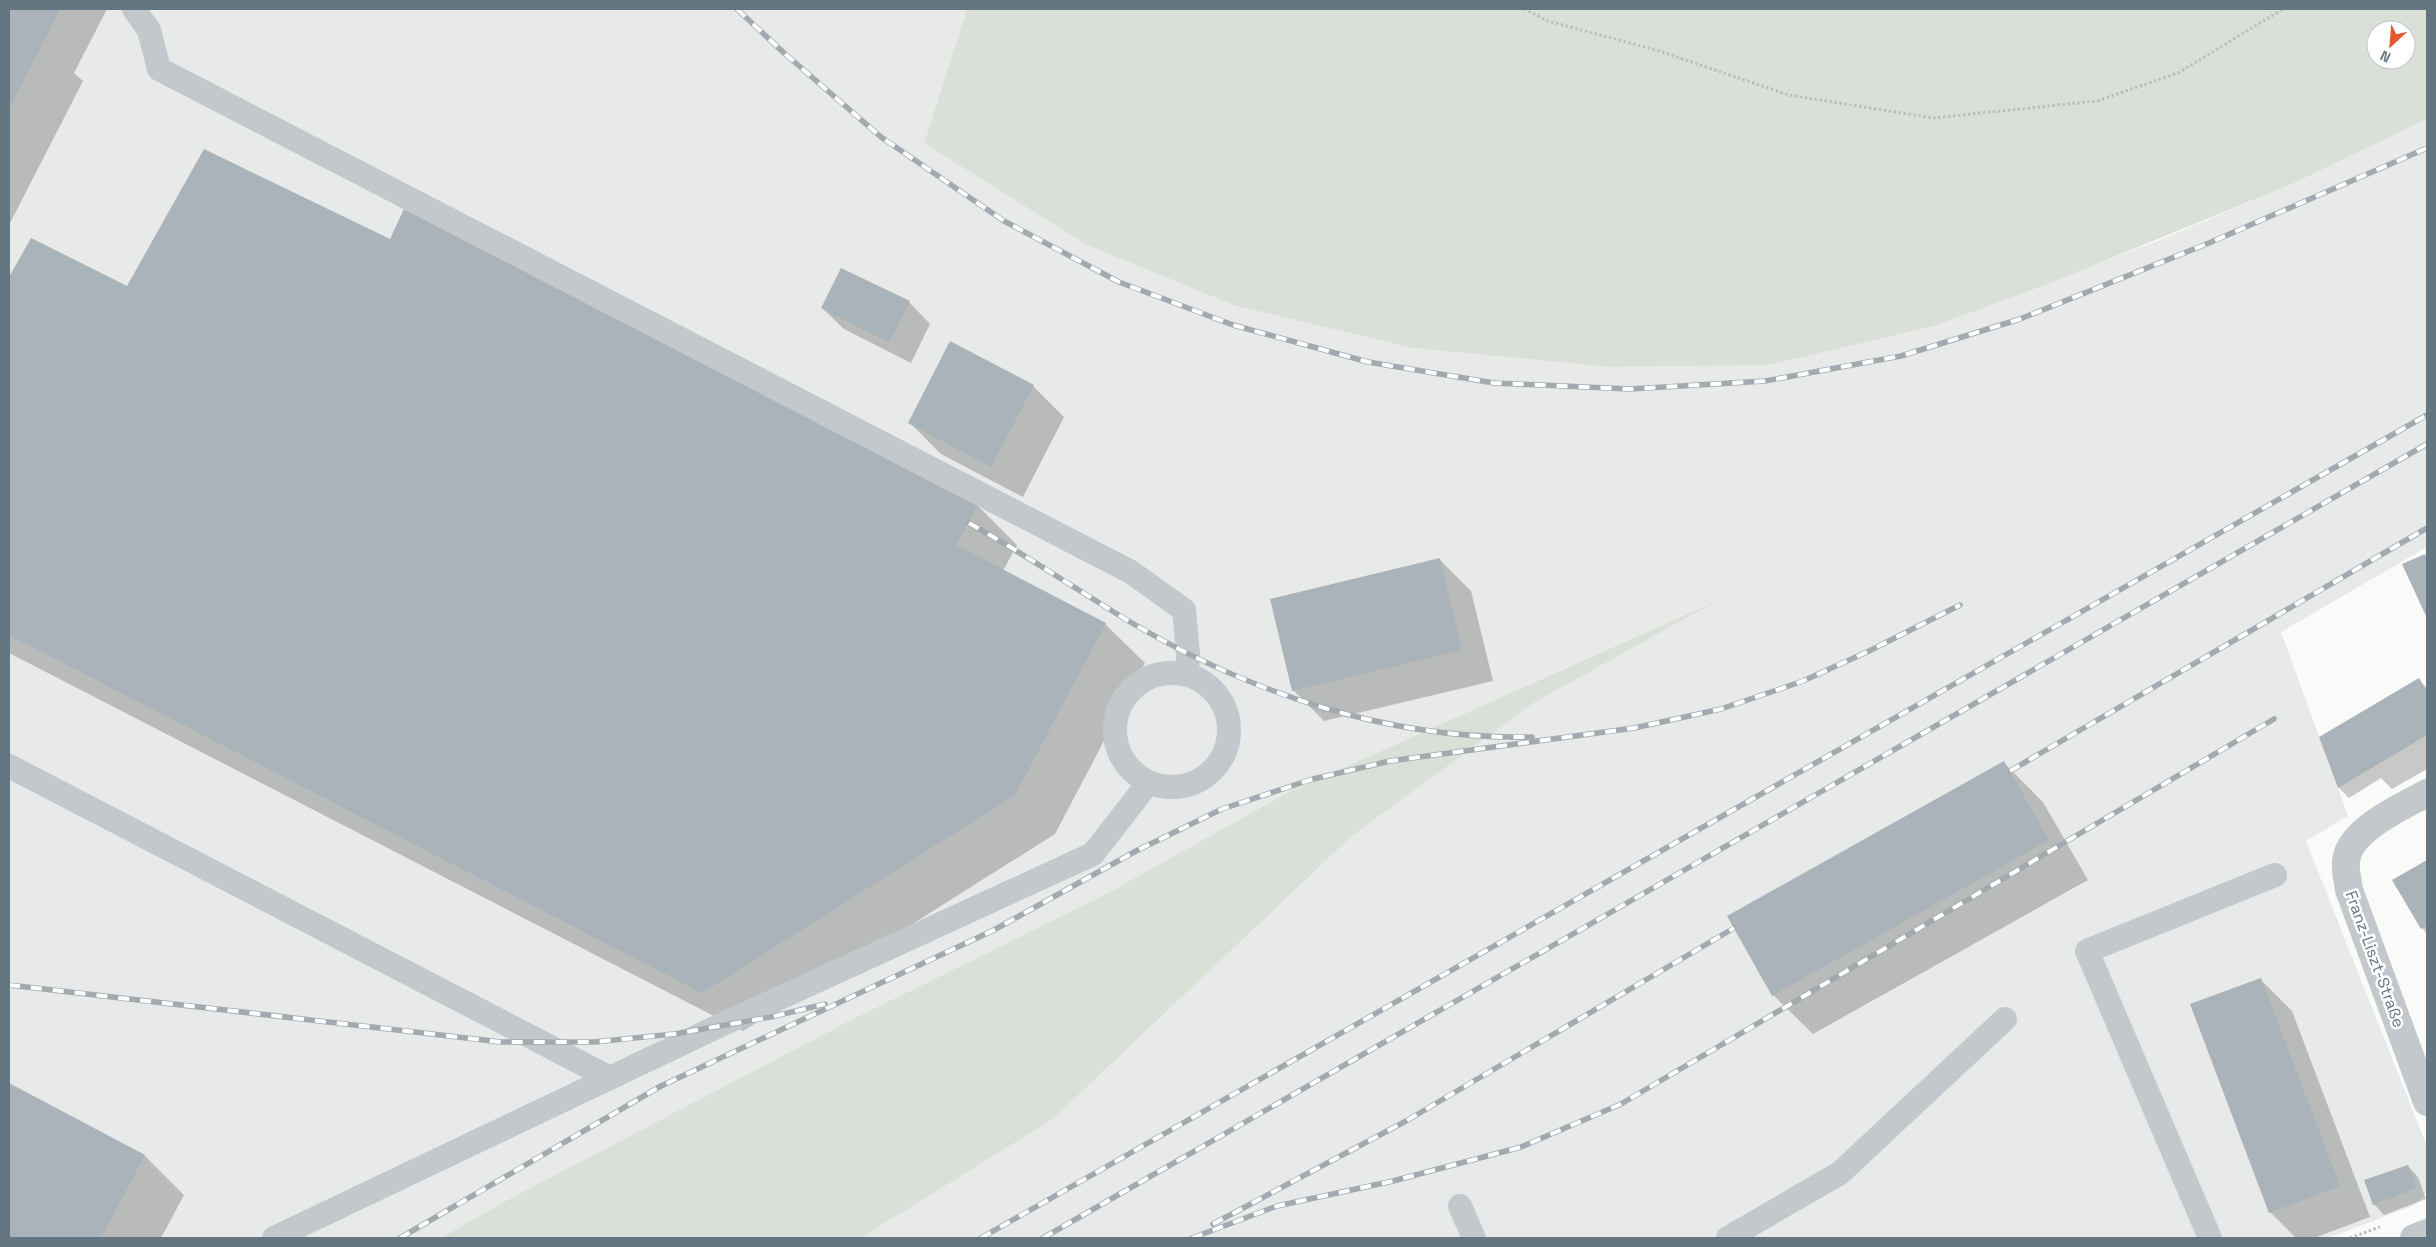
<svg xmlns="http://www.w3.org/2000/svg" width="2436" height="1247" font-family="'Space Grotesk',sans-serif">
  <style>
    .built { fill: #e8e9e9 }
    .green { fill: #dadfd7; fill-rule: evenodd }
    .shadow { fill: #0003 }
    .building { fill: #aab3b9 }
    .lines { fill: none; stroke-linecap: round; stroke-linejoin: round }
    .path { stroke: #bbbfc2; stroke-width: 3; stroke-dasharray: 2.5 2.5; stroke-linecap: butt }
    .service { stroke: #c3c8cc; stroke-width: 24 }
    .minor { stroke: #c3c8cc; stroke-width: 28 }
    .rail-casing { stroke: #a2aab0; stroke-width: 5.5 }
    .rail { stroke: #fff; stroke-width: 4; stroke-dasharray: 11; stroke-linecap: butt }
    .labels { text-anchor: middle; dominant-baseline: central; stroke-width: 5; stroke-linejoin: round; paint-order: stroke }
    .street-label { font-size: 16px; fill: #657683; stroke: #fff }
  </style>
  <rect width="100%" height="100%" fill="#fafaf8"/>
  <path class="built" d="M9,9h958l-43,134 489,205 195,19 162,-2 164,-39 221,-84 137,-58 135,-65v428l-146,85 67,184 -42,25 120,303v49l-11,12 -87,33h-1467l192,-119 299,-283 182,-133 177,-100 -426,191 -179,100 -257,127 -351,184 -57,33h-432z"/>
  <path class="green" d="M967,9h1460v110l-135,65 -239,98 -119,44 -164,39 -162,2 -195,-19 -179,-43 -147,-60 -163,-102zM2376,30h30v30h-30z
    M1718,600l-184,103 -182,133 -299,283 -192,119h-420l57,-33 351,-184 257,-127 179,-100z"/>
  <path class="shadow" d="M9,9h98l-33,64 9,8 -74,144z
    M32,239l95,48 263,-46 588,265 39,39 -14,26 102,53 40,39 -90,171 -312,197 -734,-378v-374z
    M909,302l21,22 -19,39 -67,-34 -22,-21z
    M1033,386l31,31 -41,80 -82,-43 -31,-31z
    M2424,555l3,3v58l-23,-52z
    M1440,560l31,31 22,90 -169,40 -31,-31z
    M2419,680l8,8v81l-35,20 -11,-11 -32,20 -10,-10 -19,-51z
    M2004,763l39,39 45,78 -275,154 -40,-39z
    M2426,861l1,1v72l-5,-6z
    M2261,980l31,31 78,206 -56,21h-18l-26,-26z
    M9,1084l136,72 39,39 -23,43h-152z
    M2408,1166l10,11 8,22 -42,16 -10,-11z"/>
  <path class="building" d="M9,9h51l-51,100z
    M204,149l186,90 14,-30 574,296 -22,40 150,78 -91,172 -313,198 -693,-358v-358l22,-39 96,48z
    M841,268l69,33 -21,41 -68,-34z
    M950,341l84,44 -43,82 -83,-44z
    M2425,554l2,6 -1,56 -24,-52z
    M1440,558l22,92 -170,41 -22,-92z
    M2419,678l8,14v43l-89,53 -19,-51z
    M2004,761l45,79 -277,156 -45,-80z
    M2427,860v66l-6,3 -29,-49z
    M2261,978l79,208 -71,27 -79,-209z
    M9,1083l136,72 -44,83h-92z
    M2408,1165l9,23 -44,17 -9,-25z"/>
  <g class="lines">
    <path class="path" d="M1524,9l24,12 108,29 133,45 144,23 164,-17 81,-28 105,-64
      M2350,1238l30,-11"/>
    <path class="service" d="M134,9l15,21 10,39 972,503 53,38 4,44 -1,21
      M1115 730a57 57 0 1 1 114 0a57 57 0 1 1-114 0Z
      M9,766l601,312
      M1460,1206l14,32
      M274,1238l447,-213 372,-171 56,-72
      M1728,1238l112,-65 165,-154
      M2210,1238l-123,-287 188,-76"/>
    <path class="minor" d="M2427,793c-25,14 -79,37 -81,69 -1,9 2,19 3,28l78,212
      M2414,1238l13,-5"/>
    <defs>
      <path id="rail" d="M737,9l46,43 98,85 123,84 115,61 114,43 135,37 126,21 136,6 135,-8 136,-25 119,-37 189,-76 218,-95
        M969,523c54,30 105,65 158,97 122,73 261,120 405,117
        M2010,771l417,-243
        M9,985l492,57h93l80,-8 97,-17 54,-13
        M1213,1224l193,-103 328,-193
        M400,1238l261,-152 333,-156 142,-79 86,-42 91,-30 77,-18 244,-33 87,-19 82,-28 66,-30 91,-46
        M981,1238l1446,-823
        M1043,1238l1384,-794
        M1192,1238l85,-32 116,-25 128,-34 100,-43 653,-385"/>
    </defs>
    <use href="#rail" class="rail-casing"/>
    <use href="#rail" class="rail"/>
  </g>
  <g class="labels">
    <g class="street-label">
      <text transform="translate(2375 959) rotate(70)">Franz-Liszt-Straße</text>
    </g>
  </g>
  <rect width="2436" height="1247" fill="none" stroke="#657683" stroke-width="20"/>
  <g transform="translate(2391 45) rotate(206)"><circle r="24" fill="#ffffff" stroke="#c1c8cd"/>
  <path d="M0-4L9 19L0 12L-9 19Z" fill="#e4572e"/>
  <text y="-8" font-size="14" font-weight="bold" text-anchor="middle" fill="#657683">N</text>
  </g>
</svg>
